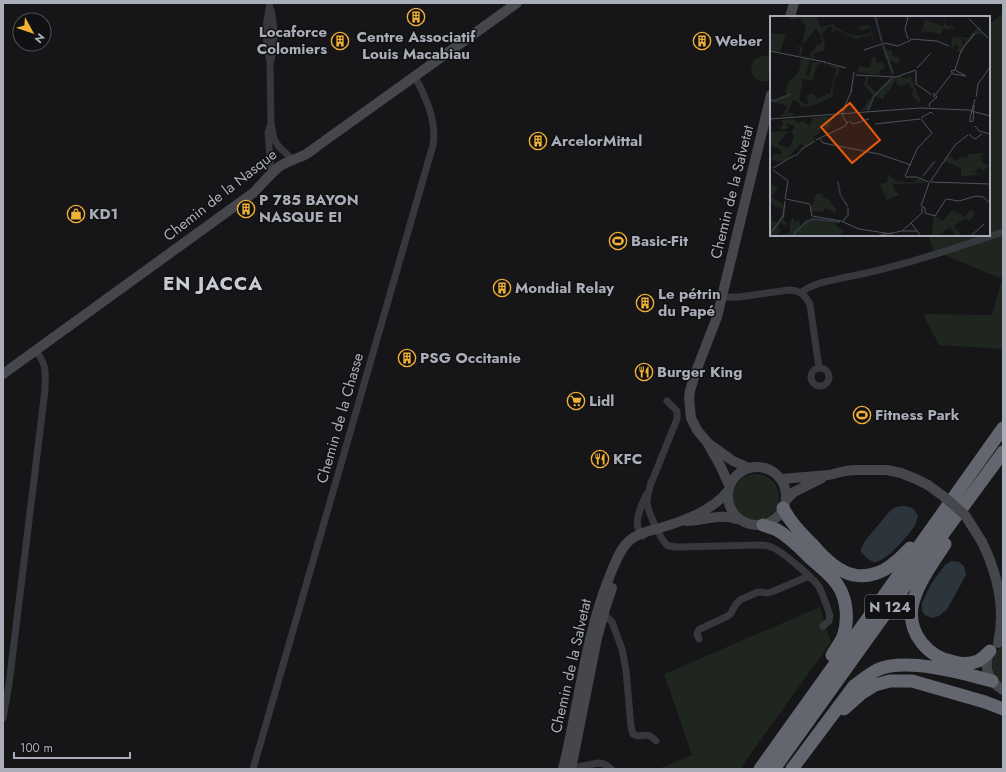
<svg xmlns="http://www.w3.org/2000/svg" width="1006" height="772" font-family="Jost,sans-serif">
  <style>
    .green { fill: #1e261f }
    .water { fill: #2c353c }
    .lines { fill: none; stroke-linecap: round; stroke-linejoin: round }
    .street { stroke: #37383d; stroke-width: 7 }
    .secondary { stroke: #45474d; stroke-width: 10 }
    .highway { stroke: #63666e; stroke-width: 13 }
    .secondary-bridge { stroke: #45474d; stroke-width: 10 }
    .labels { text-anchor: middle; dominant-baseline: central; stroke-width: 3; stroke-linejoin: round; paint-order: stroke }
    .shield { fill: #111113; stroke: #7b7e86; stroke-width: 1 }
    .shield-label { font-size: 14px; font-weight: bold; fill: #a8adb8 }
    .poi-label { font-size: 15px; font-weight: bold; fill: #a8adb8; stroke: #111113; text-anchor: start }
    .street-label { font-size: 15px; fill: #a8adb8; stroke: #111113 }
    .district-label { font-size: 19px; font-weight: bold; letter-spacing: 1px; fill: #c9ccd4; stroke: #111113 }
    .inset-river { fill: none; stroke: #2c353c; stroke-width: 2 }
    .inset-road { fill: none; stroke: #505258; stroke-width: 1 }
    .view { fill: #e8590c; fill-opacity: 0.15; stroke: #e8590c; stroke-width: 2 }
    .inset-edge { fill: none; stroke: #a8adb8; stroke-width: 2 }
  </style>
  <rect width="100%" height="100%" fill="#161618"/>
  <path class="green" d="M1003,13v336l-64,-4 -16,-31 69,1 10,-36 -69,-29 -5,-15h61v-210z
    M771,37v29l-3,15c-19,5 -25,-26 -1,-25z
    M733 497a23 23 0 1 1 46 0a23 23 0 1 1-46 0Z
    M820,607l11,35 -91,127h-82l34,-14 -28,-81z
    M1003,645v39c-15,-11 -14,-27 0,-39z"/>
  <path class="water" d="M902,506c8,0 12,2 16,10 -1,3 -2,6 -3,9 -5,9 -30,38 -41,37 -5,-1 -9,-6 -13,-10v-3l4,-8 25,-30 6,-4z
    M951,561l8,1 5,4 2,8 -6,12 -13,23 -8,7 -7,2 -7,-3 -3,-4v-8l9,-19 14,-19z"/>
  <g class="lines">
    <path class="street" d="M270,3l-4,23 1,22 3,14 1,62 3,15 5,8 13,12
      M271,10c4,19 4,31 0,50
      M270,126l-2,6 3,41
      M801,293c10,-10 32,-13 46,-16 53,-10 105,-28 156,-45
      M722,296l5,1h12l50,-7c10,0 17,5 21,15l9,63
      M811 377a9 9 0 1 1 18 0a9 9 0 1 1-18 0Z
      M651,482c-1,7 -4,14 -4,21 1,8 14,38 20,42 4,2 8,2 13,2l79,-2c4,0 8,0 12,2 10,3 42,31 48,40 5,9 8,20 11,29l-1,5 -6,5
      M650,486l27,-67v-8l-10,-10
      M643,536c-12,-11 -2,-29 3,-41
      M604,614l8,8 10,27 4,21 5,57 2,7c9,6 12,-5 23,7
      M699,639l-2,-5 1,-3 2,-2 28,-13 3,-3 5,-9 4,-4 18,-8 10,1 6,-2 35,-15
      M3,718l6,-34 36,-294c0,-18 3,-23 -9,-39
      M572,768l26,-5c6,0 9,2 13,6
      M253,769l180,-624c3,-18 -2,-35 -10,-52 -2,-5 -5,-11 -9,-16"/>
    <path class="secondary" d="M790,17l4,-14
      M3,374l250,-181c9,-9 17,-19 27,-27 6,-4 13,-6 20,-9 6,-2 11,-6 16,-10l201,-144
      M708,443l25,18 16,7
      M728 496a29 29 0 1 1 58 0a29 29 0 1 1-58 0Z
      M781,479l48,-4 16,-4 11,-1h31l14,3 15,6 12,6
      M729,485l-9,-20 -13,-23 -10,-12 -6,-12 -2,-20 1,-7 5,-17 22,-57 54,-222
      M786,500l8,-8 28,-14
      M686,521c17,0 35,-8 51,-2
      M982,542c15,31 24,66 16,101
      M991,650c-9,16 -3,31 12,40
      M563,769c16,-65 22,-132 47,-194 5,-12 10,-26 19,-34 9,-8 20,-10 31,-13 23,-7 52,-17 68,-37
      M571,769l26,-131 8,-29 7,-21"/>
    <path class="highway" d="M783,508c7,14 18,25 29,36 10,12 26,28 42,31 14,3 30,-3 40,-12 6,-4 11,-10 16,-15
      M763,525c5,2 10,3 14,5 13,7 23,18 33,28 9,8 20,16 27,26 10,14 12,36 6,53 -3,6 -7,12 -11,18
      M945,544c-12,19 -29,41 -33,63 -4,27 16,50 42,55 8,2 17,2 24,-1 5,-3 9,-7 12,-10
      M844,709l18,-16 13,-8 15,-4h22l73,21 18,7
      M760,769l113,-158 130,-183
      M774,769l139,-194 90,-123
      M792,769l62,-83c8,-6 15,-12 23,-16 29,-13 86,3 115,11"/>
    <path class="secondary-bridge" d="M928,485l15,11 22,19 17,27"/>
  </g>
  <defs>
    <symbol id="building-ring" viewBox="-11 -11 22 22"><circle r="9.5" fill="#111113" stroke="#f2b134" stroke-width="1.5"/><path d="M-4-6H4V6H1V3H-1V6H-4ZM-2.5-4.3h1.7v1.8h-1.7ZM.8-4.3h1.7v1.8H.8ZM-2.5-1h1.7V.8h-1.7ZM.8-1h1.7V.8H.8Z" fill="#f2b134"/></symbol>
    <symbol id="shop-ring" viewBox="-11 -11 22 22"><circle r="9.5" fill="#111113" stroke="#f2b134" stroke-width="1.5"/><path d="M-5-2.5h2.3a2.7 3.5 0 0 1 5.4 0H5L5.5 6h-11ZM-1.5-2.5h3a1.5 2.3 0 0 0-3 0Z" fill="#f2b134"/></symbol>
    <symbol id="stadium-ring" viewBox="-11 -11 22 22"><circle r="9.5" fill="#111113" stroke="#f2b134" stroke-width="1.5"/><path d="M0-5a6.5 5 0 1 0 0 10a6.5 5 0 1 0 0-10ZM-3.5-1.8h7v3.6h-7Z" fill="#f2b134"/></symbol>
    <symbol id="restaurant-ring" viewBox="-11 -11 22 22"><circle r="9.5" fill="#111113" stroke="#f2b134" stroke-width="1.5"/><path d="M-5-6h1v4h1v-4h1v4h1v-4h1v5L-1.5 .5V6h-2V.5L-5-1ZM5-6V6H3V1.5H1.5Q1.5-4 5-6Z" fill="#f2b134"/></symbol>
    <symbol id="supermarket-ring" viewBox="-11 -11 22 22"><circle r="9.5" fill="#111113" stroke="#f2b134" stroke-width="1.5"/><path d="M-6-5.5h2.5l.6 2H6L4.5 2H-2.5L-4.4-4H-6ZM-1.5 3.2a1.3 1.3 0 1 0 .1 0ZM3 3.2a1.3 1.3 0 1 0 .1 0Z" fill="#f2b134"/></symbol>
  </defs>
  <g fill-rule="evenodd">
    <use href="#building-ring" x="406" y="7" width="20" height="20"/>
    <use href="#building-ring" x="330" y="31" width="20" height="20"/>
    <use href="#building-ring" x="692" y="31" width="20" height="20"/>
    <use href="#building-ring" x="528" y="131" width="20" height="20"/>
    <use href="#building-ring" x="236" y="199" width="20" height="20"/>
    <use href="#shop-ring" x="66" y="204" width="20" height="20"/>
    <use href="#stadium-ring" x="608" y="231" width="20" height="20"/>
    <use href="#building-ring" x="492" y="278" width="20" height="20"/>
    <use href="#building-ring" x="635" y="293" width="20" height="20"/>
    <use href="#building-ring" x="397" y="348" width="20" height="20"/>
    <use href="#restaurant-ring" x="634" y="362" width="20" height="20"/>
    <use href="#supermarket-ring" x="566" y="391" width="20" height="20"/>
    <use href="#stadium-ring" x="852" y="405" width="20" height="20"/>
    <use href="#restaurant-ring" x="590" y="449" width="20" height="20"/>
  </g>
  <g class="labels">
    <rect class="shield" x="865" y="595" width="50" height="24" rx="3"/>
    <g class="shield-label">
      <text x="890" y="607">N 124</text>
    </g>
    <g class="poi-label">
      <text x="327" y="32" text-anchor="end">Locaforce<tspan x="327" dy="17">Colomiers</tspan></text>
      <text x="416" y="37" text-anchor="middle">Centre Associatif<tspan x="416" dy="17">Louis Macabiau</tspan></text>
      <text x="715" y="41">Weber</text>
      <text x="551" y="141">ArcelorMittal</text>
      <text x="259" y="200">P 785 BAYON<tspan x="259" dy="17">NASQUE EI</tspan></text>
      <text x="89" y="214">KD1</text>
      <text x="631" y="241">Basic-Fit</text>
      <text x="515" y="288">Mondial Relay</text>
      <text x="658" y="294">Le pétrin<tspan x="658" dy="17">du Papé</tspan></text>
      <text x="420" y="358">PSG Occitanie</text>
      <text x="657" y="372">Burger King</text>
      <text x="589" y="401">Lidl</text>
      <text x="875" y="415">Fitness Park</text>
      <text x="613" y="459">KFC</text>
    </g>
    <g class="street-label">
      <text transform="translate(732 192) rotate(-76)">Chemin de la Salvetat</text>
      <text transform="translate(220 195) rotate(-38)">Chemin de la Nasque</text>
      <text transform="translate(340 418) rotate(-74)">Chemin de la Chasse</text>
      <text transform="translate(571 666) rotate(-77)">Chemin de la Salvetat</text>
    </g>
    <g class="district-label">
      <text x="213" y="283">EN JACCA</text>
    </g>
  </g>
  <g transform="translate(770 16)">
    <rect width="220" height="220" fill="#161618"/>
    <path d="M17,0h29l5,11 11,-3 13,9 15,3 11,-3 -1,-5 -11,2 1,-4h9v-3l7,23 -5,-11 -16,4 -20,-10 -5,6 3,-8h-5l-6,7 2,6 1,10 -10,3 -2,2 3,5 -6,-4 1,-5h3l2,-6h4l3,-5 -4,-2 3,-1 -6,-8 -14,16v9l-3,2 1,-8 -6,-3 7,2 5,-20 -6,-9 -9,2zM173,3h4l-3,2 4,6 3,-2 3,3v1l-1,1 -1,-2 -4,2 -4,-2 -3,6 -17,-3v3l-3,-2 2,-3 -3,1 3,-2 2,-8 18,6 2,-2zM208,11l5,1 -4,1 4,6v3l-2,-4 -6,1 -4,6 -4,1 -5,11 -5,-1 2,-5 -5,-3v5l-3,-2 2,-11 10,4 -2,3 3,1 2,-5h-3l-5,-3 10,2zM3,17l13,2 -6,17 -10,-1v-15zM113,28l1,6h7l2,6 6,2v6l-14,-6zM104,39l3,8 6,-1 2,6 -5,2 -1,5 -22,-3 2,-6 10,2zM35,42l5,3 -4,14 3,1 3,-14 12,1 -7,2 -4,15 -10,-1 -4,21 5,4h4l-1,-9 6,-1 4,5 13,-6 6,-24 -11,-5 15,3 -2,10 -3,-1 -3,21 -20,9 -12,1 -2,-5 -5,-2 -5,13h6l-1,3 -11,1 -2,-2 4,-1 3,-8 -17,-5 18,-6 -3,-3 4,-10 10,-11 2,-12zM123,59l3,4 -7,12h-4l3,3h-4v6l-9,-4 -6,14h-11l6,-2 4,-6 -2,-3 4,1 3,-5 -9,-10 2,-9 3,1 -2,7 10,9zM140,59l11,27 -2,1 -8,-9 3,-3 -6,-8 -7,4 -5,-3 1,-7 3,-1 7,3zM64,100l2,3 -4,-1 -3,10 -8,-2 -1,7 -7,4 2,2 -10,7 -5,-2 -14,16 -7,2 -9,-3 5,-5h7l-1,-4 -11,-5v-13l16,-1 5,2 -4,-1 -9,12 10,4 4,-5 2,-9 -3,-2 4,-6 -9,-3 2,5 -6,2 -3,-2 4,-3 -1,-5 11,-1 6,4 4,-2 7,5 3,-9zM214,137l-4,4 3,1 -2,4 9,4 -8,5 -2,-4 -6,5 8,3 2,-4 -3,6v-2l-20,1v-8l-17,-7 4,-6 7,6 8,-4 4,1 2,-4zM118,158l9,8 5,-2v-4l1,6h11l-1,-2 2,2 3,-4 9,5 -34,1 1,6 6,5 -14,5 -1,-3 4,-3 -4,2 -5,-12 7,-2zM0,166l8,6 -7,9 15,9 -2,15 3,2 -2,3 -4,-3 -3,5 3,3 -3,3 2,2h-10v-22l3,2 -2,4 7,3 6,-13 -14,-7zM46,178h7v3l5,2 8,10v5l-8,-5h-4l-1,3 -13,-1zM201,193l4,5 -6,7 -4,-3 -11,8 8,10h-6l-6,-9 -13,9h-9l4,-2 2,-18 4,-2 -2,3 7,4 9,-11 13,7zM23,202l2,4 4,-2 1,6 12,-8 22,2v3l10,9 -5,4h-56l7,-4v-11z" fill="#1e261f"/>
    <path class="inset-river" d="M105,0l7,26M113,29l10,29M1,84l3,1 17,-7M98,94l6,-14 18,-18M153,160l12,-15M68,166l2,12 8,13M73,205l5,-6v-7M22,220l15,-15 7,-2 26,3"/>
    <path class="inset-road" d="M138,1l-3,12 3,10M199,3l19,19M140,23l27,2 12,5M94,34l21,-7 13,3 13,-6M0,35l55,11M191,35l14,-18M54,46l22,6M147,52l14,-15M185,54l6,-19M146,55v13l16,11M86,59l40,2 20,-7M196,60l-13,-2 -2,-3 4,-1 11,6M82,74l-1,2 3,-20M166,78l16,-21M206,81l2,-13 12,-17M75,91l-3,8 5,8M160,91l-1,-3 8,-7 -3,-4v5M74,92l7,-16M151,102l10,-6 2,2M0,103l150,-11 48,2 22,6M79,105l4,3 16,-5M203,105l-3,1v-4l5,-19M203,105l1,-16M105,108l45,-5M205,110l4,5 11,3M199,118l6,5 7,-5M50,123l3,4 56,11 32,11M46,124l29,-14 3,-4M26,140l7,-8 12,-7M3,152l22,-13M3,154l15,11 -3,18M135,160l12,-27 15,-16 -11,-14M135,161h12l12,5M160,166l60,2M160,166l25,-37 13,-10M16,183l24,5M40,189l2,11 29,5 18,8 33,5M151,190l8,-23M152,190l3,2v5l10,3 11,-17 13,2 17,-5 7,1 7,6M13,201l2,-16M133,215h14M0,218l13,-18M106,220l26,-5 9,-8M151,220l-10,-13 11,-10v-6M201,220l13,-12"/>
    <path class="view" d="M80,87l30,37 -28,23 -31,-36z"/>
    <rect width="220" height="220" class="inset-edge"/>
  </g>
  <rect width="1006" height="772" fill="none" stroke="#a8adb8" stroke-width="8"/>
  <g transform="translate(32 32) rotate(130)"><circle r="19" fill="#111113" stroke="#4d4f55"/>
  <path d="M0-3L7 15L0 10L-7 15Z" fill="#f2b134"/>
  <text y="-6" font-size="11" font-weight="bold" text-anchor="middle" fill="#a8adb8">N</text>
  </g>
  <path d="M14 752v6h116v-6" fill="none" stroke="#a8adb8" stroke-width="2"/>
  <text x="20" y="752" font-size="12" fill="#a8adb8" stroke="#111113" stroke-width="3" paint-order="stroke">100 m</text>
</svg>
